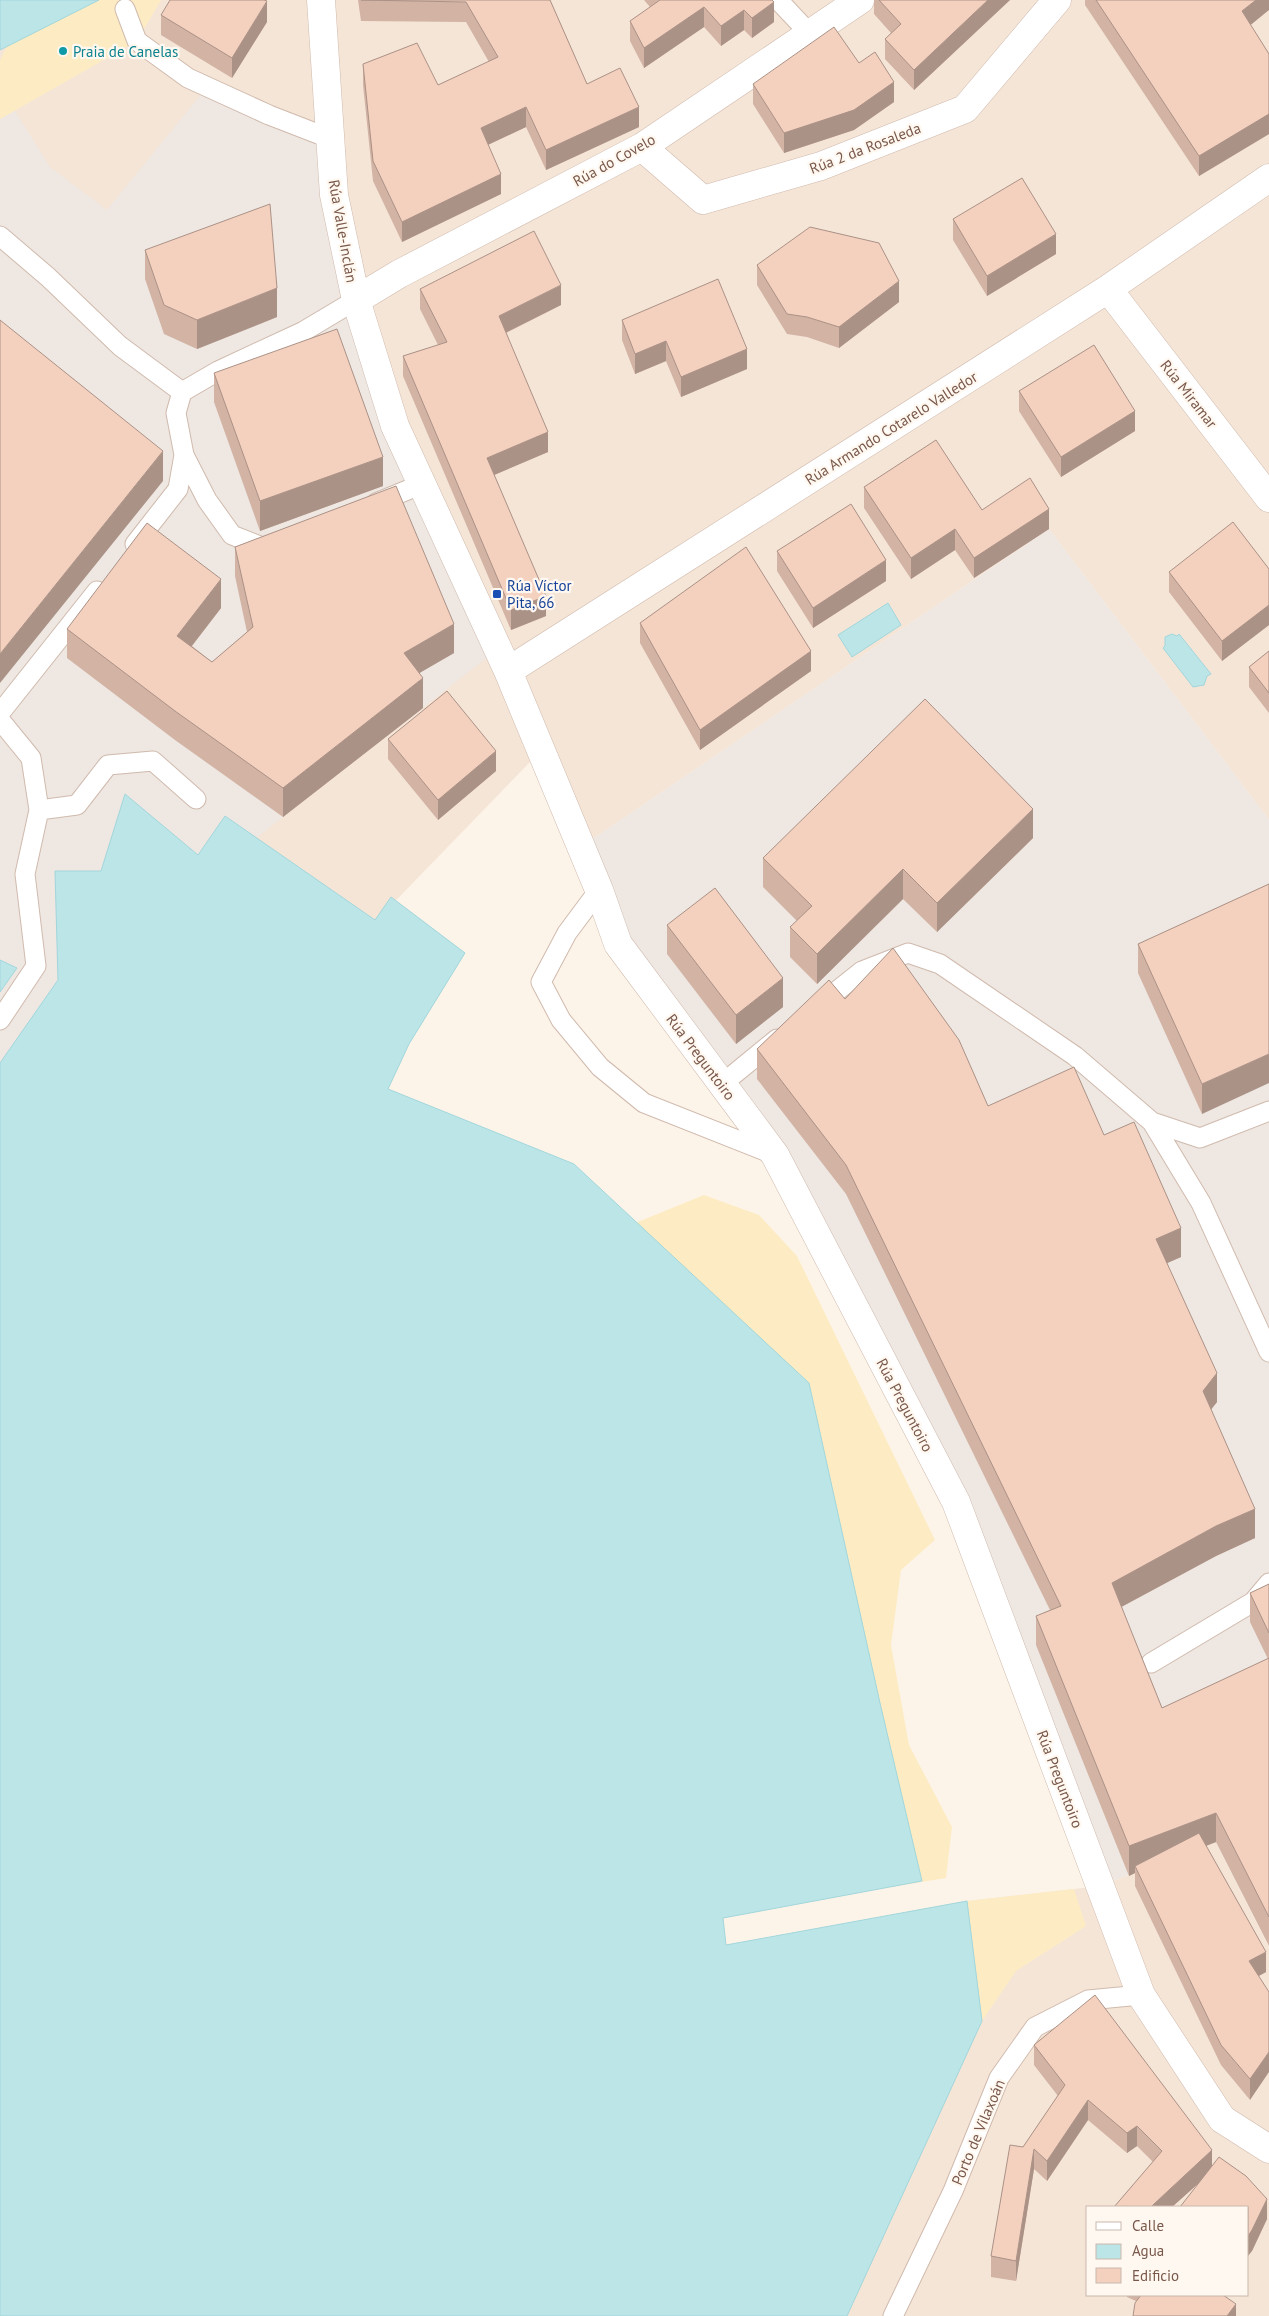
<svg xmlns="http://www.w3.org/2000/svg" width="1269" height="2316" font-family="'PT Sans',sans-serif">
  <style>
    .residential { fill: #f5e5d7; fill-rule: evenodd }
    .industrial { fill: #eee7e2 }
    .sand { fill: #fdecc3 }
    .water { fill: #bce5e8; stroke: #a1d6db }
    .lines { fill: none; stroke-linecap: round; stroke-linejoin: round }
    .service-casing { stroke: #d0baad; stroke-width: 21 }
    .minor-casing { stroke: #d0baad; stroke-width: 29 }
    .service { stroke: #fff; stroke-width: 19 }
    .minor { stroke: #fff; stroke-width: 28 }
    .wall { fill: #d2b3a4 }
    .shaded-wall { fill: #ab9286 }
    .building { fill: #f4d0bf; stroke: #ab9286 }
    .culture-dot { fill: #0f9aa8; stroke: #fff8f0; stroke-width: 2 }
    .transit-dot { fill: #1a4fb4; stroke: #fff8f0; stroke-width: 2 }
    .labels { text-anchor: middle; dominant-baseline: central; stroke-width: 4.5; stroke-linejoin: round; paint-order: stroke }
    .culture-label { font-size: 15px; fill: #0d838f; stroke: #fff8f0; text-anchor: start }
    .street-label { font-size: 15px; fill: #79584b; stroke: #fff8f0 }
    .transit-label { font-size: 15px; fill: #164399; stroke: #fff8f0; text-anchor: start }
  </style>
  <rect width="100%" height="100%" fill="#fdf4e9"/>
  <path class="residential" d="M100,0h1169v820l-220,-291 -468,318 -48,-88 -157,162 -151,-105 -124,55 -101,89v-910z
    M1216,1842l53,105v369h-422l135,-295 -15,-120 133,-15zM1088,2207h160v88h-160z"/>
  <path class="industrial" d="M207,87l124,52 25,161 142,349 -242,189 -31,-22 -27,39 -73,-60 -24,76h-45l2,109 -58,83v-71l17,-24 -17,-8v-841l15,-8 35,56 57,43z
    M1049,529l220,291v1126l-53,-104 -116,44 -129,-341 -196,-390 -127,-171 -67,-137z"/>
  <path class="sand" d="M31,0h130l-24,41 -137,78v-59z
    M704,1195l55,20 38,41 138,284 -34,30 -10,75 18,100 43,82 -6,51 -86,14 -296,-640z
    M1074,1889l12,37 -70,45 -34,50 -135,295 69,-406 51,-9z"/>
  <path class="water" d="M0,0h99l-99,50z
    M888,603l13,22 -49,32 -14,-22z
    M1172,634l5,2 2,-2 32,40 -4,2 -3,9 -11,2 -30,-39 2,-2v-9z
    M125,794l73,61 27,-39 150,104 16,-23 74,56 -56,91 -21,45 186,75 235,219 71,320 42,178 -199,37 3,27 241,-44 15,120 -135,295h-847v-1253l58,-83 -3,-109h46z
    M0,960l17,8 -17,24z"/>
  <g class="lines">
    <defs>
      <path id="service" d="M778,0l32,34
        M125,9l12,32 51,37 81,37 62,24
        M0,236l48,41 72,69 62,46
        M184,455l23,45 25,35 33,13 7,-3
        M376,503l46,-19
        M135,544l43,-55 6,-34 -8,-42 6,-21 36,-21 86,-40 52,-31
        M0,713l97,-122
        M0,720l31,38 8,52 -14,64 11,92 -36,54
        M39,810l38,-5 31,-40 45,-4 43,38
        M599,890l-32,43 -26,49 20,38 39,47 44,36 129,51
        M818,1006l44,-35 46,-18 32,11 135,92 77,66 49,81 68,149
        M722,1084l55,-45
        M1152,1122l48,16 69,-27
        M1151,1663l102,-61 16,-19
        M893,2316l60,-125 46,-113 36,-51 53,-27 53,-5"/>
      <path id="minor" d="M321,0l13,195 22,105 39,126 113,245 91,219 19,54 157,211 181,347 185,493 81,124 47,30
        M642,147l61,53 118,-34 144,-57 92,-109
        M1108,289l161,209
        M356,300l43,-26 243,-127 218,-147
        M508,671l600,-382 161,-111"/>
    </defs>
    <use href="#service" class="service-casing"/>
    <use href="#minor" class="minor-casing"/>
    <use href="#service" class="service"/>
    <use href="#minor" class="minor"/>
  </g>
  <path class="wall" d="M358,0h192l37,84 52,43 -93,43 -20,-43 -38,18 13,49 -99,48 -29,-61 -10,-96v-21l75,21 51,-23 -23,-40 -105,-1z
    M644,0h128l2,22 -22,16 -8,-8 -23,16 -17,-19 -60,41 -14,-27v-20l20,-14z
    M874,0h136l-96,90 -29,-31v-20l6,-6 -17,-19z
    M1085,0h184l-19,25 19,29v80l-70,42 -114,-171z
    M161,15l106,7 -35,56 -71,-43z
    M859,63l35,39 -40,28 -70,23 -31,-49v-20z
    M953,219l103,35 -69,42 -34,-56z
    M145,250l132,67 -80,32 -33,-15 -19,-55z
    M757,265l142,37 -60,46 -32,-11 -20,-3 -30,-49z
    M420,289l141,16 -55,28 42,119 -54,23 52,141 -35,14 -108,-254v-20l35,-11 -18,-36z
    M622,320l125,49 -66,28 -15,-36 -31,13 -13,-34z
    M214,373l169,113 -123,45 -46,-129z
    M1019,391l116,40 -74,46 -42,-66z
    M864,487l118,23 67,19 -75,49 -19,-28 -44,29 -47,-71z
    M235,547l219,106 -35,20 4,35 -140,109 -108,-77 -108,-82v-29l154,-21 -29,38 20,16 35,-30 -12,-56z
    M777,551l109,30 -73,47 -36,-57z
    M1269,569v56l-47,36 -53,-69v-20z
    M640,623l171,48 -111,79 -60,-107z
    M1269,651v62l-20,-26v-20z
    M388,739l108,32 -58,49 -50,-61z
    M1033,838l-96,94 -34,-33 -86,85 -27,-27v-30l7,-6 -34,-34v-29z
    M1269,884l-67,230 -64,-141v-29z
    M667,925l116,82 -47,37 -69,-90z
    M845,999l143,107 116,29 77,122 -14,6 50,139 -6,7 44,129 -39,18 -95,51 41,101 106,-49 -18,-37v-29l19,-9v362l-53,-104 -10,4 60,126 -7,4 -9,124 -29,-35 -86,-179v-13l-6,3 -93,-231v-29l14,-6 -204,-416 -89,-115v-30z
    M1034,2045l178,120 55,54 -15,32 -54,-67 -26,23h-58l39,-45 -16,-16 -10,7 -39,-33 -41,61 -13,-12 -18,112 -25,-4v-21l32,-109 35,-51 -24,-31z
    M1127,2295h96l13,21 -100,-15 -9,-4z"/>
  <path class="shaded-wall" d="M988,0h22l-96,90v-20z
    M1256,0h13v10l-27,22v-21z
    M267,1v21l-35,56v-20z
    M774,2v20l-22,16v-20z
    M704,7v20l-60,41v-20z
    M744,10v20l-23,16v-20z
    M894,82v20l-40,28 -70,23v-20z
    M526,107v20l-45,21v-20z
    M639,107v20l-93,43v-20z
    M1269,114v20l-70,42v-20z
    M501,174v20l-99,48v-20z
    M1056,234v20l-69,42v-20z
    M899,281v21l-60,46v-21z
    M561,285v20l-62,31v-20z
    M277,288v29l-80,32v-29z
    M666,341v20l-31,13v-20z
    M747,349v20l-66,28v-20z
    M1135,411v20l-74,46v-20z
    M548,432v20l-61,26v-20z
    M163,451v30l-163,202v-29z
    M383,457v29l-123,45v-30z
    M1049,509v20l-75,49v-20z
    M955,529v21l-44,29v-21z
    M886,560v21l-73,47v-20z
    M221,579v29l-44,57v-29z
    M546,596v20l-35,14v-20z
    M1269,605v20l-47,36v-20z
    M454,624v29l-50,29v-29z
    M811,651v20l-111,79v-20z
    M423,678v30l-140,109v-29z
    M496,751v20l-58,49v-20z
    M1033,809v29l-96,94v-29z
    M903,869v30l-86,85v-30z
    M783,978v29l-47,37v-29z
    M1269,1054v29l-67,31v-30z
    M1181,1228v29l-25,11v-29z
    M1217,1373v29l-14,18v-29z
    M1255,1509v29l-39,18 -104,56v-29l104,-57z
    M1216,1813v29l-78,30 -3,-6v7l-6,3v-30z
    M1266,1952v20l-17,9v-20z
    M1269,2052v20l-19,28v-21z
    M1088,2100v20l-41,61v-20z
    M1137,2126v20l-10,7v-20z
    M1034,2149v20l-18,112v-20z
    M1212,2150v21l-40,36h-21l3,-3z
    M1267,2199v20l-15,32 -4,5v-20z
    M1236,2304v12h-9z"/>
  <path class="building" d="M170,0h94l3,1 -35,57 -71,-43z
    M361,0h189l37,84 33,-16 19,39 -93,43 -20,-43 -45,21 20,46 -99,48 -29,-61 -10,-97 54,-21 21,42 60,-28 -32,-55z
    M660,0h112l2,2 -22,16 -8,-8 -23,16 -17,-19 -60,41 -14,-27z
    M879,0h109l-74,70 -29,-31 16,-15z
    M1096,0h160l-14,11 27,43v60l-70,42z
    M834,27l25,36 16,-11 19,30 -40,28 -70,23 -31,-49z
    M1022,178l34,56 -69,42 -34,-57z
    M270,204l7,84 -80,32 -33,-15 -19,-55z
    M810,227l69,16 20,38 -60,46 -32,-10 -20,-3 -30,-49z
    M534,231l27,54 -62,31 49,116 -61,26 59,138 -35,14 -108,-254 44,-14 -27,-53z
    M718,279l29,70 -66,28 -15,-36 -31,13 -13,-34z
    M0,320l163,131 -163,203z
    M337,329l46,128 -123,44 -46,-128z
    M1094,345l41,66 -74,46 -42,-66z
    M936,440l46,70 48,-32 19,31 -75,49 -19,-29 -44,29 -47,-71z
    M396,486l58,138 -50,29 19,25 -140,110 -108,-77 -108,-82 80,-106 74,56 -44,57 35,26 41,-35 -18,-80z
    M851,504l35,56 -73,48 -36,-57z
    M1233,522l36,47v36l-47,36 -53,-69z
    M746,547l65,104 -111,79 -60,-107z
    M1269,651v42l-20,-26z
    M447,691l49,60 -58,49 -50,-61z
    M925,699l108,110 -96,94 -34,-34 -86,85 -27,-27 22,-21 -49,-48z
    M1269,884v170l-67,30 -64,-140z
    M715,888l68,90 -47,37 -69,-90z
    M893,948l66,92 29,66 86,-39 30,68 30,-13 47,106 -25,11 61,134 -14,18 52,118 -39,17 -104,57 50,125 107,-50v259l-53,-104 -87,33 -93,-230 25,-10 -215,-441 -89,-116 72,-69 16,19z
    M1269,1584v49l-19,-40z
    M1199,1833l67,119 -17,9 20,31v60l-19,27 -29,-34 -86,-179z
    M1095,1995l117,155 -58,54 -3,3h-37l48,-56 -25,-25 -10,7 -39,-33 -41,61 -13,-12 -18,112 -25,-5 19,-111 13,2 42,-62 -31,-40z
    M1219,2157l27,19 21,23 -15,31 -4,6v-29h-68z
    M1141,2295h82l13,9 -9,12h-94l2,-13z"/>
  <circle class="culture-dot" cx="63" cy="51" r="5"/>
  <rect class="transit-dot" x="492" y="589" width="10" height="10" rx="2.5"/>
  <g class="labels">
    <g class="culture-label">
      <text x="73" y="51">Praia de Canelas</text>
    </g>
    <g class="street-label">
      <text transform="translate(865 148) rotate(-21)">Rúa 2 da Rosaleda</text>
      <text transform="translate(614 160) rotate(-29)">Rúa do Covelo</text>
      <text transform="translate(343 231) rotate(80)">Rúa Valle-Inclán</text>
      <text transform="translate(1189 394) rotate(52)">Rúa Miramar</text>
      <text transform="translate(891 428) rotate(-32)">Rúa Armando Cotarelo Valledor</text>
      <text transform="translate(701 1057) rotate(53)">Rúa Preguntoiro</text>
      <text transform="translate(905 1405) rotate(62)">Rúa Preguntoiro</text>
      <text transform="translate(1060 1779) rotate(69)">Rúa Preguntoiro</text>
      <text transform="translate(978 2132) rotate(-67)">Porto de Vilaxoán</text>
    </g>
    <g class="transit-label">
      <text x="507" y="585">Rúa Víctor<tspan x="507" dy="17">Pita, 66</tspan></text>
    </g>
  </g>
  <rect x="1086" y="2206" width="162" height="90" fill="#fff8f0" stroke="#c9b8ae"/>
  <rect x="1096" y="2222" width="25" height="8" fill="#ffffff" stroke="#c9b8ae"/>
  <text x="1132" y="2231" font-size="15" fill="#79584b">Calle</text>
  <rect x="1096" y="2244" width="25" height="15" fill="#bce5e8" stroke="#c9b8ae"/>
  <text x="1132" y="2256" font-size="15" fill="#79584b">Agua</text>
  <rect x="1096" y="2268" width="25" height="15" fill="#f4d0bf" stroke="#c9b8ae"/>
  <text x="1132" y="2281" font-size="15" fill="#79584b">Edificio</text>
</svg>
